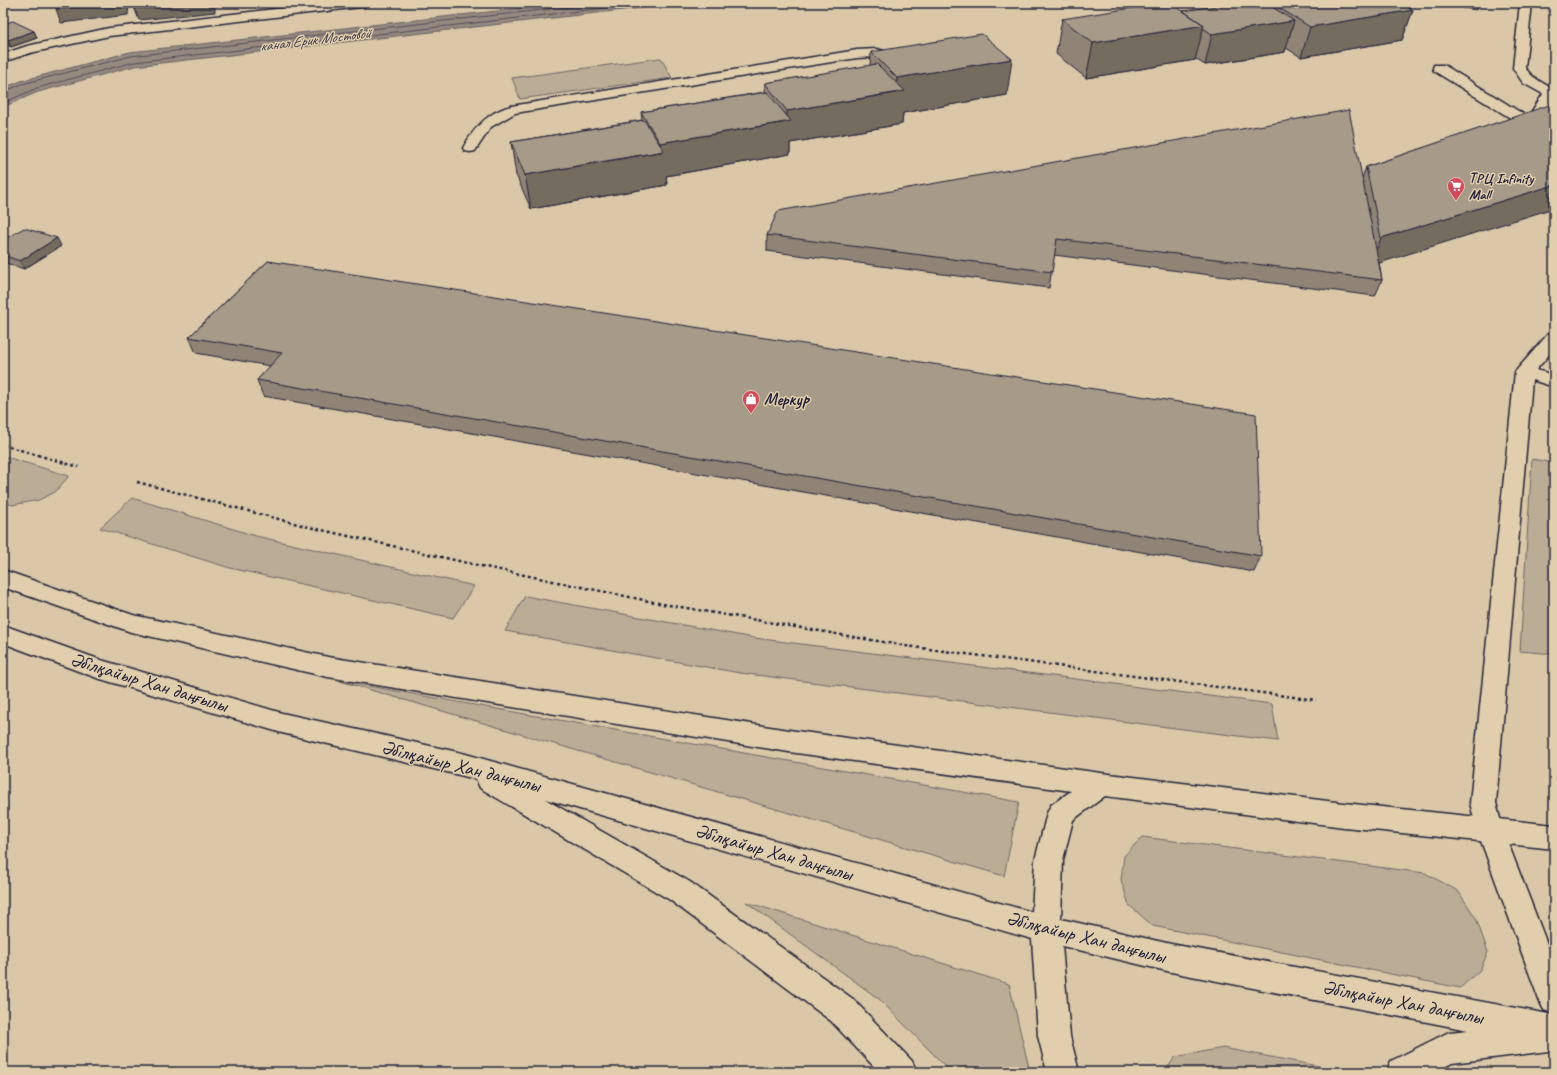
<svg xmlns="http://www.w3.org/2000/svg" width="1557" height="1075" font-family="Caveat,sans-serif">
  <style>
    .green { fill: #bbac96; stroke: #6e6768 }
    .water { fill: #968980; stroke: #686064 }
    .lines { fill: none; stroke-linecap: round; stroke-linejoin: round }
    .shore { stroke: #504b57; stroke-width: 1 }
    .lane-casing { stroke: #22223b; stroke-width: 3 }
    .street-casing { stroke: #22223b; stroke-width: 3 }
    .primary-casing { stroke: #22223b; stroke-width: 3 }
    .path { stroke: #22223b; stroke-width: 2.5; stroke-dasharray: 3 3; stroke-linecap: butt }
    .lane { fill: #e1ceac; fill-rule: evenodd }
    .street { fill: #e1ceac; fill-rule: evenodd }
    .primary { fill: #e1ceac; fill-rule: evenodd }
    .wall { fill: #8f8476; stroke: #22223b }
    .shaded-wall { fill: #746c60; stroke: #22223b }
    .building { fill: #a69a89; stroke: #22223b }
    .labels { text-anchor: middle; dominant-baseline: central; stroke-width: 3; stroke-linejoin: round; paint-order: stroke }
    .far-poi-label { font-size: 14px; font-weight: bold; fill: #22223b; stroke: #e1ceac; text-anchor: start }
    .far-water-label { font-size: 15px; font-style: italic; fill: #3f3c4c; stroke: #e1ceac }
    .poi-label { font-size: 17px; font-weight: bold; fill: #22223b; stroke: #e1ceac; text-anchor: start }
    .near-street-label { font-size: 20px; fill: #22223b; stroke: #e1ceac }
  </style>
  <rect width="100%" height="100%" fill="#d9c7a7"/>
  <filter id="ink" filterUnits="userSpaceOnUse"><feTurbulence type="fractalNoise" baseFrequency=".025" numOctaves="2"/><feDisplacementMap in="SourceGraphic" scale="8" xChannelSelector="R" yChannelSelector="G"/><feConvolveMatrix kernelMatrix="1 2 1 2 8 2 1 2 1" color-interpolation-filters="sRGB"/></filter>
  <g filter="url(#ink)">
    <path class="green" d="M661,58l11,20 -152,21 -8,-21z
      M3,456l66,20 -14,16 -16,8 -27,5 -9,-4z
      M1532,459l22,4v191l-34,-3z
      M132,498l124,38 218,50 -21,32 -223,-50 -130,-40z
      M525,596l229,42 518,66 6,37 -538,-68 -235,-42z
      M340,681l679,121 -15,74z
      M1142,837l283,36 33,18 18,27 12,34 -8,18 -20,18 -307,-62 -24,-21 -8,-25 3,-24z
      M746,902l263,82 21,88h-79l-72,-73z
      M1223,1048l122,23 -180,1 10,-15z"/>
    <path class="water" d="M568,3h116l-549,63 -97,26 -35,15v-19l18,-7 109,-29z"/>
    <g class="lines">
      <path class="shore" d="M560,3v4l2,1 43,-5
        M3,92l19,-8 109,-28 420,-47 3,-2 1,-4
        M3,103l34,-15 97,-26 515,-59"/>
      <defs>
        <path id="lane" d="M1520,3h12l-7,65 8,9 21,13v7l-16,26 9,7 -2,3 -5,1 -5,-1 -10,-6 -91,-56 -1,-3 1,-3h10l84,52 15,-23 -20,-11 -10,-15z
          M877,49l25,7 2,3 -2,3 -4,1 -22,-6 -19,1 -342,55 -24,14 -16,24 -5,1 -5,-1 -2,-3c11,-20 25,-36 48,-42l346,-56z
          M1554,333v16l-18,21 18,5v12l-22,-7 -36,423 7,27 51,132v52l-10,-4 -5,-10 -62,-170 -7,-27 45,-431 33,-38z"/>
        <path id="street" d="M329,3h38l-2,3 -4,1 -252,29 -79,17 -27,9v-8l24,-8 82,-18z"/>
        <path id="primary" d="M3,570l130,45 195,42 461,73 312,43 243,30 210,22v24l-210,-22 -239,-31 -32,24 -10,40 -2,59 110,25 383,71v33l-6,3 -96,12 -17,9h-49l5,-11 58,-29 19,-2 -297,-58 -109,-26 8,90 9,36h-32l-9,-36 -6,-97 -487,-140 145,83 163,117 59,62 5,11h-38l-48,-51 -161,-121 -190,-112 -4,-9 -194,-46 -185,-55 -94,-35v-18l98,35 181,53 180,40 570,159 3,-52 12,-47 4,-8 20,-14 -282,-39 -461,-75 -197,-45 -128,-45z"/>
      </defs>
      <use href="#lane" class="lane-casing"/>
      <use href="#street" class="street-casing"/>
      <use href="#primary" class="primary-casing"/>
      <path class="path" d="M3,445l76,22
        M137,482l176,46 168,38 182,38 243,42 410,54"/>
      <use href="#lane" class="lane"/>
      <use href="#street" class="street"/>
      <use href="#primary" class="primary"/>
    </g>
    <path class="wall" d="M1434,3h45l-3,7z
      M1273,4l140,6 -11,30 -101,17 -15,-9 -1,4 -80,13 -10,-6v1l-109,18 -30,-24 6,-35 121,-8 90,-4z
      M3,24l31,7 3,7 -26,9 -8,-4z
      M871,52l136,43 -104,18 -1,11 -112,19v11l-124,22 1,9 -136,24 -15,-34 -5,-33 131,-22 -1,-8 124,-20v-9l105,-17z
      M1554,104l-175,159 3,17 -7,16 -321,-41 -5,33 -282,-37v-16l595,-57 4,-11z
      M3,240l58,6 -37,23 -21,-7z
      M268,261l993,295 -7,16 -991,-176 -6,-16 13,-14 -74,-13 -7,-16z"/>
    <path class="shaded-wall" d="M113,3h16l-1,12 -67,8 -5,-14z
      M170,3h45v9l-76,8 -5,-13z
      M1413,10l-11,30 -101,17 9,-30z
      M1294,21l-9,31 -80,13 7,-31z
      M1204,25l-9,35 -109,18 7,-35z
      M34,31l3,7 -26,9 -3,-7z
      M1012,59l-5,36 -104,18 -1,11 -112,19v11l-124,22 1,9 -136,24 -6,-34 136,-23 -1,-9 127,-21v-11l109,-18 1,-15z
      M1554,185v23l-184,58 11,-28z
      M57,238l4,8 -37,23 -4,-8z"/>
    <path class="building" d="M57,3h56l-57,6z
      M135,3h35l-36,4z
      M1164,3h7l33,22 -111,18 -31,-24z
      M1236,3h30l28,18 -82,13 -9,-6 1,-3 -21,-14z
      M1281,3h120l12,7 -103,17 -37,-23z
      M13,21l21,10 -26,9 -5,-3v-13z
      M982,34l30,25 -115,19 -26,-26z
      M877,64l28,27 -118,20 -22,-28z
      M767,92l24,29 -131,22 -19,-31z
      M1552,104h2v81l-173,53 -15,-71z
      M1349,110l33,170 -325,-41 -5,33 -285,-37 11,-24z
      M644,120l20,31 -139,24 -14,-33z
      M24,228l33,10 -37,23 -17,-6v-15z
      M268,261l988,153 5,142 -1004,-176 25,-27 -93,-16z"/>
  </g>
  <defs>
    <symbol id="supermarket-pin" viewBox="-11 -11 22 30"><path d="M0 17L-7.5 6A9.5 9.5 0 1 1 7.5 6Z" fill="#d1495b" stroke="#e1ceac"/><path d="M-6-5.5h2.5l.6 2H6L4.5 2H-2.5L-4.4-4H-6ZM-1.5 3.2a1.3 1.3 0 1 0 .1 0ZM3 3.2a1.3 1.3 0 1 0 .1 0Z" fill="#fff"/></symbol>
    <symbol id="shop-pin" viewBox="-11 -11 22 30"><path d="M0 17L-7.5 6A9.5 9.5 0 1 1 7.5 6Z" fill="#d1495b" stroke="#e1ceac"/><path d="M-5-2.5h2.3a2.7 3.5 0 0 1 5.4 0H5L5.5 6h-11ZM-1.5-2.5h3a1.5 2.3 0 0 0-3 0Z" fill="#fff"/></symbol>
  </defs>
  <g fill-rule="evenodd">
    <use href="#supermarket-pin" x="1446" y="176" width="20" height="27"/>
    <use href="#shop-pin" x="741" y="389" width="20" height="27"/>
  </g>
  <g class="labels">
    <g class="far-poi-label">
      <text x="1469" y="178">ТРЦ Infinity<tspan x="1469" dy="16">Mall</tspan></text>
    </g>
    <g class="far-water-label">
      <text transform="translate(315 40) rotate(-7)">канал Ерик Мостовой</text>
    </g>
    <g class="poi-label">
      <text x="764" y="399">Меркур</text>
    </g>
    <g class="near-street-label">
      <text transform="translate(149 682) rotate(17)">Әбілқайыр Хан даңғылы</text>
      <text transform="translate(461 766) rotate(14)">Әбілқайыр Хан даңғылы</text>
      <text transform="translate(774 852) rotate(16)">Әбілқайыр Хан даңғылы</text>
      <text transform="translate(1086 937) rotate(14)">Әбілқайыр Хан даңғылы</text>
      <text transform="translate(1403 1002) rotate(11)">Әбілқайыр Хан даңғылы</text>
    </g>
  </g>
  <rect width="1557" height="1075" fill="none" stroke="#e1ceac" stroke-width="16"/>
  <rect x="8" y="8" width="1541" height="1059" fill="none" stroke="#22223b" stroke-width="1.5" filter="url(#ink)"/>
</svg>
